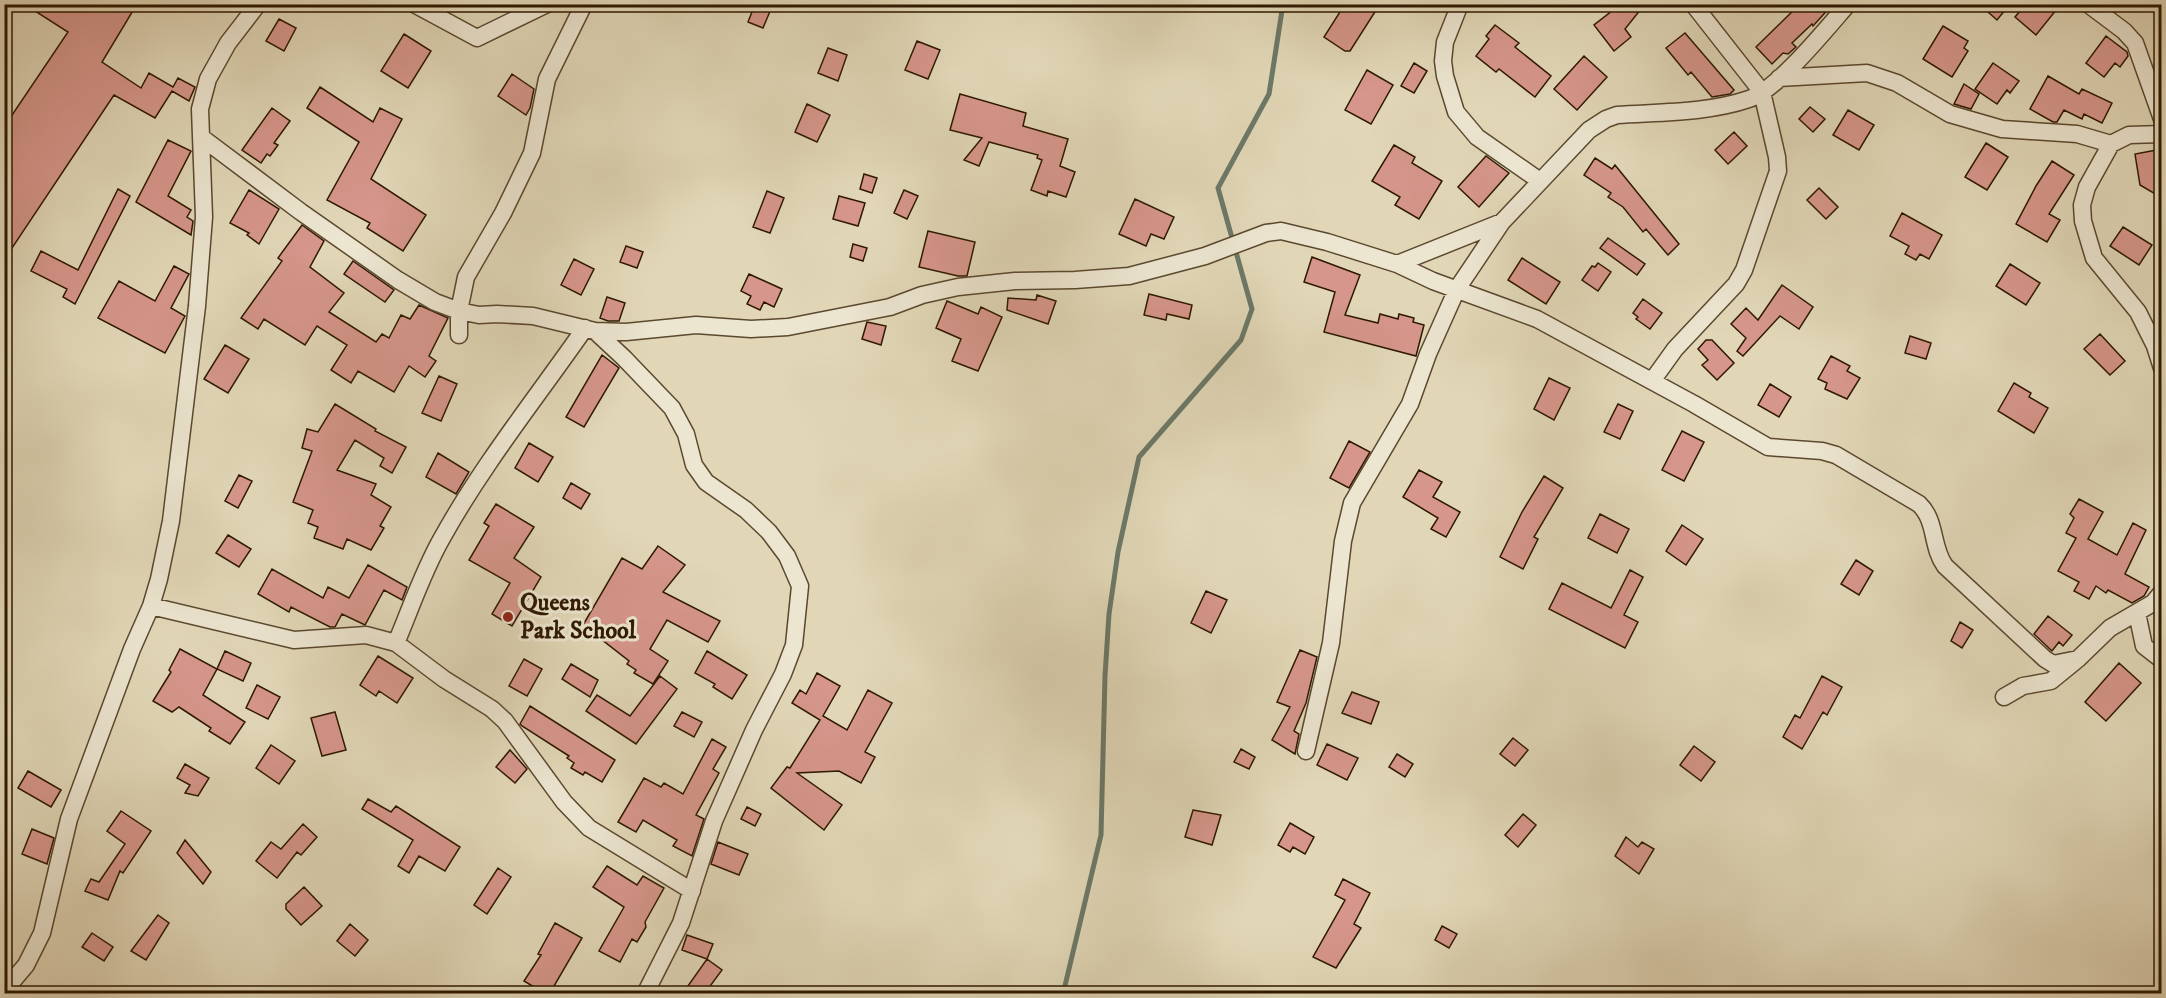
<svg xmlns="http://www.w3.org/2000/svg" width="2166" height="998" font-family="'IM FELL DW Pica',serif">
  <style>
    .lines { fill: none; stroke-linecap: round; stroke-linejoin: round }
    .stream { stroke: #6b7968; stroke-width: 5 }
    .building { fill: #d6968b; stroke: #2e1800; stroke-width: 1.5 }
    .minor-casing { stroke: #5b482e; stroke-width: 19 }
    .minor { stroke: #ece5d0; stroke-width: 16 }
    .poi-dot { fill: #8f2418; stroke: #ece5d0; stroke-width: 2 }
    .labels { text-anchor: middle; dominant-baseline: central; stroke-width: 6; stroke-linejoin: round; paint-order: stroke }
    .poi-label { font-size: 24px; font-weight: bold; fill: #2e1800; stroke: #ece5d0; text-anchor: start }
  </style>
  <rect width="100%" height="100%" fill="#e1d7b7"/>
  <filter id="stains"><feTurbulence type="fractalNoise" baseFrequency=".00333" numOctaves="4"/><feColorMatrix values="0 0 0 0 .2 0 0 0 0 .09 0 0 0 0 .02 0 0 0 .5 -.17"/></filter>
  <radialGradient id="worn" r=".72"><stop offset=".6" stop-color="#630" stop-opacity="0"/><stop offset="1" stop-color="#630" stop-opacity=".3"/></radialGradient>
  <g class="lines">
    <path class="stream" d="M1063,994l38,-159 4,-159 4,-62 9,-62 21,-95 102,-117 11,-31 -34,-121 51,-94 14,-90"/>
  </g>
  <path class="building" d="M24,4h113l-35,58 39,26 8,-15 24,14 5,-9 17,9 -6,14 -17,-10 -17,27 -41,-23 -110,165v-133l64,-95z
    M755,4h18l-10,24 -15,-6z
    M1345,4h35l-30,47h-5l-21,-14z
    M1621,4h24l-20,25 6,8 -17,14 -20,-26z
    M1800,4h33l-20,22 -1,-2 -20,19 4,4 -8,7 -5,-1 -11,11 -16,-17z
    M1979,4h31l-13,16z
    M2026,4h35l-25,31 -21,-18z
    M279,19l17,9 -12,23 -18,-10z
    M1495,25l24,18 -4,4 36,29 -16,21 -36,-28 -3,3 -20,-16 13,-17 -3,-3z
    M1943,26l25,15 -4,7 4,3 -16,26 -29,-18z
    M1685,33l49,57 -4,4 -18,3 -21,-25 -3,3 -22,-27z
    M404,34l27,17 -23,37 -27,-17z
    M2106,36l21,16 1,4 -8,11 -5,-4 -11,14 -18,-14z
    M917,41l23,9 -12,29 -23,-9z
    M828,48l19,7 -9,26 -20,-8z
    M1584,56l23,21 -30,33 -23,-21z
    M1414,63l13,8 -13,22 -13,-7z
    M1993,63l26,18 -9,12 -3,-3 -10,14 -22,-15z
    M1367,70l26,15 -22,39 -26,-14z
    M512,74l22,15 -4,19 -4,7 -28,-19z
    M2048,76l31,18 3,-5 30,14 -10,20 -18,-9 -2,5 -18,-9 -7,12h-4l-23,-13z
    M1964,84l15,10 -8,15 -17,-5z
    M320,87l53,35 7,-14 22,11 -31,60 55,36 -23,36 -36,-23 3,-5 -43,-23 32,-58 -52,-34z
    M960,94l66,19 -3,13 45,13 -8,27 15,6 -9,25 -18,-6 -1,5 -16,-6 11,-30 -5,-2 1,-3 -49,-13 -10,24 -15,-6 18,-22 -32,-8z
    M807,104l23,11 -13,27 -22,-10z
    M1810,107l15,12 -12,13 -14,-13z
    M272,108l18,13 -16,22 4,2 -8,11 -3,-2 -6,9 -19,-13z
    M1848,110l26,15 -15,25 -26,-15z
    M1734,132l13,14 -19,18 -13,-14z
    M168,140l23,11 -23,45 23,14 -4,7 6,4 -2,14 -55,-33z
    M1986,143l22,14 -21,33 -22,-13z
    M1394,145l21,12 -3,6 30,18 -23,38 -24,-14 5,-8 -28,-16z
    M2162,149v49l-22,-13 -5,-31z
    M1486,156l23,17 -30,34 -21,-20z
    M1595,158l17,11 3,-4 64,79 -11,11 -22,-26 -3,3 -20,-25 -15,-10 3,-4 -27,-18z
    M2052,161l22,14 -25,39 11,6 -13,22 -31,-18 20,-38z
    M864,174l13,4 -5,15 -12,-4z
    M1819,188l19,19 -12,12 -19,-19z
    M118,189l12,7 -55,108 -12,-7 4,-8 -36,-18 10,-20 37,19z
    M249,190l30,19 -20,35 -12,-9 2,-2 -19,-10z
    M904,190l14,6 -11,23 -13,-6z
    M767,191l17,7 -14,35 -17,-6z
    M839,196l26,7 -7,23 -25,-7z
    M1135,199l39,18 -10,22 -13,-5 -5,12 -27,-12z
    M1902,213l40,22 -13,24 -9,-5 -4,6 -11,-6 4,-8 -19,-10z
    M302,225l22,16 -14,26 34,26 -15,19 47,30 6,-8 7,4 12,-23 9,4 9,-14 29,13 -19,38 7,5 -11,16 -16,-11 -15,26 -36,-21 -7,12 -20,-13 16,-25 -30,-19 -12,19 -41,-26 -6,10 -17,-11 41,-57 -4,-3z
    M2123,227l29,18 -13,20 -29,-19z
    M928,231l47,11 -8,34h-9l-39,-9z
    M1608,238l37,26 -8,11 -37,-27z
    M853,244l14,4 -4,13 -13,-4z
    M626,246l17,6 -6,16 -17,-6z
    M1312,257l48,18 -15,40 33,8 2,-9 18,5 1,-5 15,4 -1,4 11,3 -8,31 -92,-24 11,-40 -31,-10z
    M1522,258l38,24 -14,22 -38,-24z
    M574,259l20,10 -13,26 -20,-10z
    M353,261l41,29 -9,12 -41,-28z
    M1598,263l13,9 -13,19 -16,-11 10,-14 3,1z
    M2010,264l30,19 -14,22 -30,-19z
    M174,266l15,8 -18,34 14,8 -20,37 -67,-35 21,-37 36,20z
    M749,274l33,15 -8,18 -10,-5 -4,8 -13,-6 4,-8 -10,-5z
    M1782,285l31,22 -14,22 -19,-13 -37,40 -6,-5 9,-13 -15,-14 15,-16 12,12z
    M1149,294l43,11 -3,14 -22,-5 -1,6 -22,-5z
    M1037,295l19,6 -8,23 -41,-14 1,-12 28,2z
    M607,297l18,6 -6,18h-11l-8,-3z
    M1643,299l19,14 -12,16 -14,-10 2,-2 -5,-4z
    M947,301l31,13 3,-7 21,10 -24,54 -26,-10 9,-22 -25,-11z
    M867,322l19,4 -5,19 -19,-6z
    M2100,334l25,27 -15,14 -26,-26z
    M1910,336l21,7 -5,16 -21,-6z
    M1706,340h6l22,23 -17,17 -15,-15 6,-5 -10,-11z
    M225,345l24,14 -21,34 -24,-14z
    M602,355l17,13 -35,59 -18,-10z
    M1831,356l19,10 -3,5 13,7 -13,21 -22,-10 2,-6 -9,-4z
    M439,376l18,8 -16,37 -19,-8z
    M1549,378l21,10 -16,32 -20,-11z
    M2014,383l17,10 -2,4 19,11 -14,25 -36,-22z
    M1770,384l21,13 -12,20 -21,-12z
    M335,404l41,25 -1,2 31,16 -14,26 -12,-7 4,-8 -29,-18 -18,30 39,14 -5,11 20,12 -11,19 4,2 -13,22 -24,-11 -4,10 -29,-11 4,-11 -10,-4 5,-13 -20,-8 19,-51 -10,-3 5,-19 11,3z
    M1618,404l15,7 -13,28 -16,-7z
    M1682,431l22,11 -20,39 -22,-11z
    M1349,441l21,11 -21,36 -19,-10z
    M529,443l24,14 -15,25 -23,-14z
    M438,453l31,19 -13,22 -30,-17z
    M1419,470l23,12 -9,15 27,15 -14,25 -15,-8 7,-11 -35,-21z
    M239,475l13,6 -14,27 -13,-7z
    M1544,476l19,12 -29,49 4,2 -15,30 -23,-12 22,-45z
    M571,483l19,11 -9,15 -18,-11z
    M2079,499l24,13 -15,27 29,16 16,-32 13,7 -21,44 24,13 -5,9 -12,7 -24,-13 -2,3 -10,-7 -7,13 -15,-8 5,-9 -21,-11 18,-33 -10,-5 8,-15 -4,-4z
    M496,504l38,23 -20,31 27,19 -29,49 -20,-12 18,-31 -41,-23 20,-34 -5,-3z
    M1600,514l29,15 -12,24 -29,-15z
    M1682,525l21,14 -17,26 -20,-14z
    M228,535l23,14 -12,18 -23,-14z
    M658,546l27,19 -22,27 57,29 -12,21 -41,-22 -17,29 18,12 -15,23 -19,-11 2,-3 -9,-6 2,-3 -46,-36 39,-67 20,11z
    M1856,560l17,11 -14,24 -18,-11z
    M368,565l39,22 -5,13 -18,-10 -19,35 -23,-11 -7,13h-5l-39,-20 -2,5 -31,-18 14,-25 51,29 5,-11 21,11z
    M1630,570l13,7 -19,38 14,7 -13,26 -76,-39 13,-26 49,25z
    M1206,591l21,9 -16,33 -20,-10z
    M2048,616l24,19 -9,11 -4,-4 -7,9 -18,-17z
    M1960,622l13,8 -11,18 -11,-7z
    M180,649l37,20 -14,26 42,27 -15,22 -21,-13 2,-3 -32,-21 -7,5 -19,-11 18,-29 -2,-2z
    M1300,650l17,7 -11,46 -12,28 5,3 -4,20 -23,-14 18,-33 -13,-5z
    M225,651l26,12 -8,18 -26,-12z
    M707,651l40,24 -15,24 -19,-12 2,-3 -20,-11z
    M378,656l35,22 -16,25 -18,-12 -3,5 -16,-11z
    M524,659l18,10 -15,27 -18,-10z
    M2119,663l22,20 -35,38 -21,-19z
    M571,664l27,16 -8,17 -28,-18z
    M817,673l23,13 -17,30 24,14 21,-40 24,13 -27,49 10,5 -14,26 -22,-12 -42,2 45,32 -18,25 -53,-42 16,-21 3,1 30,-48 -28,-17 8,-13 6,4z
    M660,676l17,13 -41,55 -50,-33 11,-16 33,21z
    M1822,676l20,11 -15,28 -4,-3 -21,37 -19,-12 12,-22 5,3z
    M257,685l23,12 -12,22 -22,-11z
    M1352,692l27,10 -8,22 -29,-11z
    M530,706l85,54 -13,22 -17,-10 -2,3 -12,-7 3,-5 -7,-5 2,-2 -47,-30 -2,-2z
    M335,712l11,38 -24,6 -11,-38z
    M682,712l20,10 -8,15 -20,-11z
    M1513,738l15,12 -13,16 -15,-12z
    M712,739l14,8 -13,22 6,4 -23,42 8,4 -12,37 -19,-10 4,-6 -34,-20 -7,12 -18,-10 26,-44 17,9 3,-4 19,11z
    M1327,744l31,14 -11,22 -30,-15z
    M271,745l24,16 -16,23 -23,-16z
    M1694,746l21,16 -14,19 -21,-16z
    M1241,749l14,8 -6,12 -15,-7z
    M510,750l17,19 -12,14 -19,-16z
    M1397,754l16,10 -8,13 -16,-10z
    M185,764l24,14 -11,18 -13,-3 5,-8 -13,-7z
    M28,771l33,19 -10,17 -33,-19z
    M368,799l23,13 5,-6 64,41 -15,24 -26,-15 -10,17 -11,-7 15,-26 -51,-31z
    M747,807l14,7 -6,12 -14,-7z
    M1193,810l28,5 -9,30 -27,-8z
    M121,811l30,20 -28,42 -3,-2 -12,29 -23,-9 6,-12 8,3 26,-38 -18,-13z
    M1523,814l13,11 -18,22 -13,-12z
    M1290,823l24,14 -9,17 -12,-7 -3,5 -12,-7z
    M303,824l14,13 -16,18 -4,-3 -20,26 -21,-17 15,-19 10,7z
    M32,829l22,9 -7,26 -25,-10z
    M1626,837l12,10 4,-5 12,7 -15,25 -24,-18z
    M185,840l26,32 -8,12 -26,-31z
    M718,842l30,12 -9,21 -28,-11z
    M607,866l30,19 6,-9 21,12 -19,34 1,5 -9,15 -5,-3 -12,23 -21,-11 25,-44 -31,-20z
    M498,868l13,9 -24,37 -13,-9z
    M1343,879l27,14 -16,31 7,4 -25,40 -23,-11 32,-57 -10,-5z
    M304,887l18,19 -21,19 -15,-16v-5z
    M158,915l11,8 -23,37 -15,-9z
    M555,923l27,15 -32,55h-6l-20,-12 17,-26 -3,-1z
    M350,924l18,16 -13,16 -18,-15z
    M1442,926l15,8 -8,14 -14,-8z
    M92,933l21,14 -9,14 -22,-14z
    M687,935l26,9 -6,15 -25,-9z
    M707,959l15,11 -17,23h-22z"/>
  <g class="lines">
    <defs>
      <path id="minor" d="M414,4l63,34 70,-34
        M1460,4l-15,38 -2,19 2,15 11,36 21,25 63,44
        M2088,4l36,27 11,12 27,76
        M1779,78l88,-5 30,10 53,31 52,15 75,5 34,10
        M2162,134l-33,1 -18,9 -24,43 -5,18 1,16 11,37 44,54 17,34 7,22
        M201,137l100,75 97,68 37,22 24,9 20,4 18,-1 36,2 62,15 29,27 48,50 14,26 8,31 12,17 40,28 23,22 18,24 13,30 -6,59 -11,29 -29,56 -40,91 -33,102 -36,71
        M1397,264l36,17 104,38 157,85 74,43 54,4 14,4 83,49c18,17 12,43 26,62l100,93 8,5 25,-5
        M595,331l31,1 70,-7 55,4 37,-2 102,-20 32,-12 36,-8 57,-6 60,-1 54,-4 76,-20 61,-23 15,-2 46,11 70,22 105,-42
        M459,335v-24l7,-34 37,-64 29,-60 15,-74 37,-75
        M1652,381l23,-32 61,-65 8,-14 34,-99 -1,-14 -15,-65 -69,-88
        M151,606l143,34 72,-5 30,8 48,36 48,30 13,12 59,81 25,26 103,63
        M2137,613l7,33 18,14
        M396,643c15,-35 27,-72 46,-105 41,-74 95,-141 143,-210
        M2004,697l19,-11 28,-5 27,-22 32,-31 43,-25 9,-11
        M1306,751l25,-108 12,-102 9,-38 58,-99 18,-50 29,-65 45,-67 87,-92 17,-11 11,-4c43,-3 91,-2 132,-16 28,-9 78,-71 99,-95
        M4,991l22,-26 16,-32 27,-114 63,-170 19,-43 8,-27 12,-58 26,-215 7,-89 -4,-108 8,-30 20,-36 30,-39"/>
    </defs>
    <use href="#minor" class="minor-casing"/>
    <use href="#minor" class="minor"/>
  </g>
  <circle class="poi-dot" cx="508" cy="617" r="6"/>
  <g class="labels">
    <g class="poi-label">
      <text x="520" y="603">Queens<tspan x="520" dy="28">Park School</tspan></text>
    </g>
  </g>
  <rect width="2166" height="998" fill="none" stroke="#e1d7b7" stroke-width="24"/>
  <rect x="6" y="6" width="2154" height="986" fill="none" stroke="#2e1800" stroke-width="3"/>
  <rect x="12" y="12" width="2142" height="974" fill="none" stroke="#2e1800" stroke-width="1.5"/>
  <rect width="100%" height="100%" filter="url(#stains)"/>
  <rect width="100%" height="100%" fill="url(#worn)"/>
</svg>
